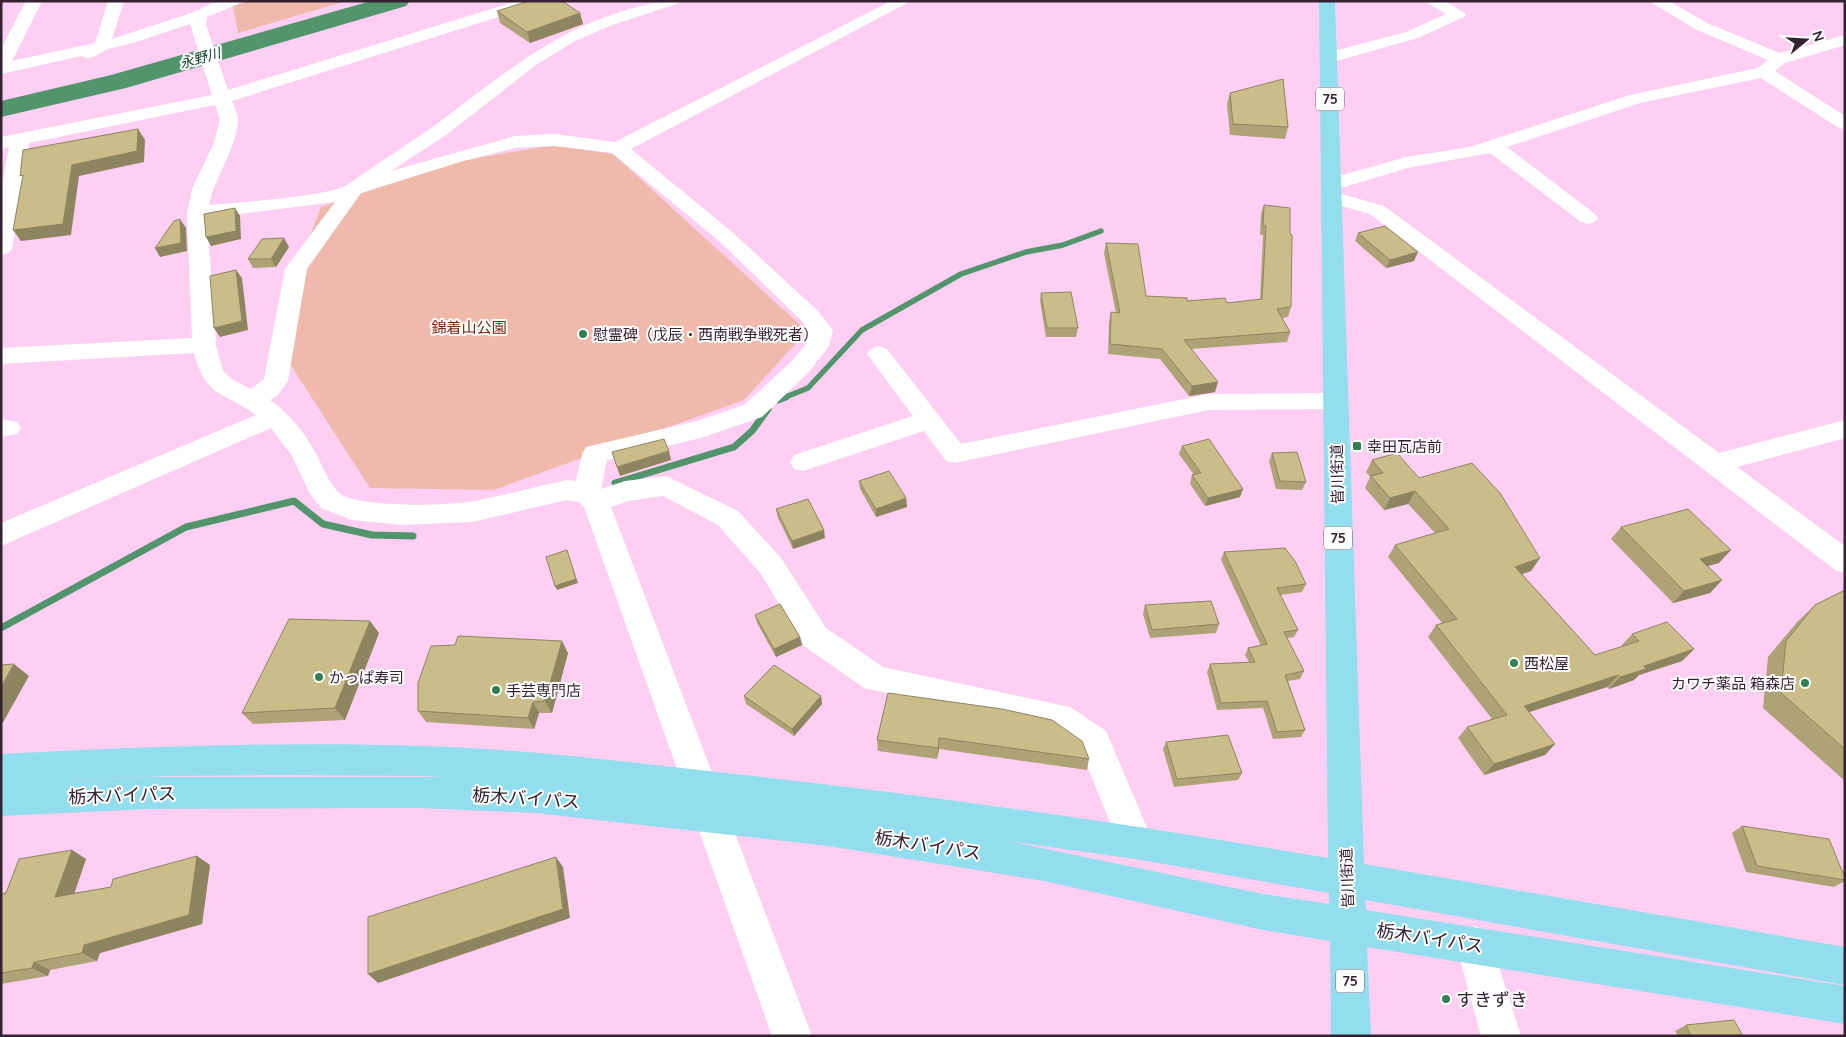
<svg xmlns="http://www.w3.org/2000/svg" width="1846" height="1037" font-family="Quicksand,'Noto Sans JP',sans-serif">
  <style>
    .green { fill: #efb9ab }
    .lines { fill: none; stroke-linecap: round; stroke-linejoin: round }
    .stream-far1 { stroke: #52946b; stroke-width: 5.5 }
    .stream { stroke: #52946b; stroke-width: 7 }
    .river { fill: #52946b; fill-rule: evenodd }
    .minor { fill: #fff; fill-rule: evenodd }
    .major { fill: #92deee; fill-rule: evenodd }
    .wall { fill: #aea376 }
    .shaded-wall { fill: #8d8460 }
    .building { fill: #cabd89; stroke: #8d8460 }
    .poi-dot { fill: #2f8153; stroke: #fff; stroke-width: 2 }
    .labels { text-anchor: middle; dominant-baseline: central; stroke-width: 4; stroke-linejoin: round; paint-order: stroke }
    .far-water-label { font-size: 14px; font-style: italic; fill: #053d21; stroke: #fff }
    .shield { fill: #fff; stroke: #71646e; stroke-width: 1 }
    .shield-label { font-size: 14px; font-weight: bold; fill: #342230 }
    .park-label { font-size: 15px; fill: #79240d; stroke: #fff }
    .poi-label { font-size: 15px; fill: #342230; stroke: #fff; text-anchor: start }
    .street-label { font-size: 15px; fill: #342230; stroke: #fff }
    .near-street-label { font-size: 18px; fill: #342230; stroke: #fff }
    .near-poi-label { font-size: 18px; fill: #342230; stroke: #fff; text-anchor: start }
  </style>
  <rect width="100%" height="100%" fill="#fecff2"/>
  <path class="green" d="M249,1h97l-108,32 -5,-27z
    M552,145l61,9 194,177 -63,69 -251,90 -123,-2 -98,-152 49,-129 133,-45z"/>
  <g class="lines">
    <path class="stream-far1" d="M783,398l25,-10 54,-58 99,-56 65,-22 37,-7 38,-14"/>
    <path class="stream" d="M778,400l8,-3
      M615,483l119,-36 18,-16 16,-22
      M1,628l185,-101 108,-26 29,23 49,11 41,1"/>
    <path class="river" d="M371,1h39l-4,5 -280,82 -125,29v-16l110,-26z"/>
    <path class="minor" d="M26,1h16l-30,60 83,-18 13,-42h16l-12,38 82,-27 23,-11h24l-3,3 -31,13 -1,8 22,65 289,-89h25l-3,3 -307,97c2,5 6,13 6,18 0,27 -24,59 -29,86 24,-2 123,-9 138,-20 28,-20 59,-39 87,-59 60,-44 111,-90 183,-113 23,-7 38,-12 63,-12l-3,3 -65,21 -37,16 -39,24 -90,70 -55,36 124,-35 40,-2 60,8 276,-141h20l-280,148 101,83 86,79 15,19 -4,16 -20,26 -47,45 -61,21 -94,22 -6,29 24,-8 41,-5 72,35 43,47 45,70 57,39 187,40 36,24 47,111 -6,12 -12,5 -12,-5 -42,-103 -30,-21 -187,-42 -60,-42 -43,-72 -43,-49 -55,-29 -35,5 -17,6 201,529h-40l-188,-529 -5,-5 -12,-2 -95,22 -70,3 -50,-5 -31,-12 -11,-14 -18,-38 -21,-28 -270,118v-23l255,-108c-33,-24 -50,-17 -62,-62l-193,11v-16l191,-10 -5,-125 5,-24 22,-46 6,-24 -5,-14 -186,38 -17,106 -4,4 -7,2v-65l8,-43 -8,2v-12l211,-42 -22,-71 -57,19 -25,6 -15,8 -6,1 -6,-2 -80,18v-25zM555,146l57,7 106,87 84,81 7,10 -3,13 -13,16 -49,45 -47,16 -111,26 -4,7 -6,27 -9,-1c-31,7 -62,15 -93,21 -24,5 -117,7 -135,-8 -11,-11 -16,-26 -23,-39 -11,-21 -27,-41 -46,-54l7,-4 11,-15 19,-112 54,-76 99,-31 55,-14zM335,202l-50,67 -21,110 -13,10 -18,-9 -10,-9 -7,-26 -9,-127z
      M1424,1h21l21,13 -2,3 -46,21 -89,25 -6,-1 -2,-4 2,-4 83,-22 40,-18z
      M1649,1h20l40,23 71,29 65,-18v10l-60,18 -10,8 70,45v13l-6,-1 -78,-50 -121,25 -133,44 88,67 3,4 -3,4 -7,2 -7,-2 -91,-69 -82,15 -64,19 -20,-5 -3,-4 3,-4 7,-2 12,3 63,-18 64,-10 160,-52 128,-27 10,-8 -71,-30z
      M1331,191l53,15 335,247 126,-33v18l-108,29 108,79v27l-10,-3 -465,-356 -46,-13 -3,-4 3,-4z
      M879,346l8,3 74,95 248,-50 127,-1 9,2 3,6 -3,6 -9,2 -127,1 -254,53 -9,-2 -22,-30 -121,40 -9,-2 -4,-7 4,-7 119,-39 -46,-62 4,-5z
      M1,419l16,3 4,6 -4,6 -16,3z
      M1475,926l13,6 33,104h-40l-25,-91 6,-13z"/>
    <path class="major" d="M1319,1h16l29,863 481,83v38l-480,-85 1,10 479,76v38l-478,-77 4,89h-40l-1,-95 -67,-11 -219,-49 -216,-35 -293,-33 -116,-5 -269,1 -149,7v-62c141,-7 282,-13 423,-8 98,3 196,15 293,26 205,22 408,51 611,86zM276,775l147,1 20,1h-293l-79,4 95,-5zM1008,841l127,18 194,34v11l-66,-10z"/>
  </g>
  <path class="wall" d="M497,11l83,2 3,11 -53,19 -30,-20z
    M1230,93l58,34 -3,12 -55,-4 -3,-31z
    M1264,205l26,29 1,73 -3,10 -6,1 8,14 -3,10 -96,7 24,43 -26,4 -29,-37 -52,-5 1,-32 2,-10 5,1 -12,-60 2,-10 40,53 41,5 40,2 33,-3 3,-65h-3l1,-21z
    M1358,233l56,28 -28,7 -31,-27z
    M289,247l-13,20 -23,1 -5,-9z
    M1041,293l37,35 -2,9h-30l-6,-36z
    M1182,446l58,51 -35,9 -15,-22 2,-9h2l-15,-21z
    M1272,453l34,29 -4,8 -26,-1 -7,-28z
    M1372,460l47,18 121,80 -9,13 -9,3 73,81 27,-8 -1,-1 11,-12 62,15 -12,12 -43,14 -5,5 -25,9 -2,-2 -78,25 26,32 -10,11 -61,20 -26,-37 9,-11 25,-8 -64,-82 8,-12 6,-2 -54,-66 7,-12 40,-12 -27,-29 -24,6 -19,-22 5,-11 -4,-5z
    M859,481l47,17 1,9 -31,10 -16,-28z
    M776,509l49,29 -32,11 -15,-31z
    M1621,527l98,36 -11,3 14,14 -12,13 -37,10 -62,-64z
    M1224,552l82,32 -4,8 -22,3 18,35 -4,7 -7,1 17,33 -4,8 -12,2 17,49 -4,7 -28,2 -10,-31 -46,2 -10,-38 3,-8 39,-2 -4,-7 3,-7 13,-2 -40,-86z
    M1845,590v191l-82,-73 5,-51 30,-36 17,-16z
    M1145,605l74,19 -3,9 -66,5 -7,-24z
    M755,615l45,22 2,8 -26,12 -19,-34z
    M379,633l-34,87 -92,4 -11,-11z
    M568,653l-16,60h-13l-5,16 -108,-7 -8,-11z
    M888,693l201,66 -2,11 -148,-21 -2,10 -59,-8 -1,-11z
    M744,696h77l1,8 -28,32 -48,-32z
    M1166,742l76,31 -4,7 -64,7 -11,-38z
    M1742,826l103,52v3l-11,6 -88,-15 -14,-39z
    M72,850l14,9 -12,34 37,-6 99,-22 -8,59 -102,29 -3,8 -47,9 -2,6 -47,8v-90l5,-1z
    M1686,1025l57,11h-65l-3,-5z"/>
  <path class="shaded-wall" d="M580,13l3,11 -53,19 -3,-11z
    M138,129l7,11 -1,22 -65,14 -8,59 -50,6 -8,-11 59,-65z
    M235,208l5,8 1,23 -30,7 -5,-9z
    M180,219l6,9 1,23 -27,6 -5,-9z
    M284,238l5,9 -13,20 -5,-8z
    M1418,252l-4,9 -28,7 4,-8z
    M236,270l6,8 6,52 -28,7 -6,-9z
    M1218,382l-3,10 -26,4 3,-10z
    M669,451l2,9 -51,16 -3,-9z
    M1243,489l-3,8 -35,9 3,-8z
    M1415,491l-7,13 -24,6 6,-12z
    M906,498l1,9 -31,10v-8z
    M824,530l1,8 -32,11 -1,-8z
    M1731,550l-12,13 -30,8 11,-12z
    M568,554l10,29 -21,7 -2,-4z
    M1540,558l-9,13 -24,8 8,-12z
    M1722,580l-12,13 -37,10 11,-12z
    M370,621l9,12 -34,87 -10,-12z
    M800,637l2,8 -26,12 -2,-8z
    M562,641l6,12 -16,60 -7,-12z
    M1694,649l-12,12 -43,14 -5,5 -25,9 11,-12 24,-11z
    M14,664l15,12 -28,50v-39z
    M1618,675l-11,12 -93,30 10,-11z
    M821,696l1,8 -28,32 -2,-7z
    M533,702l6,11 -5,16 -6,-11z
    M939,738v11l-2,10 1,-11z
    M1555,744l-10,11 -61,20 10,-11z
    M72,850l14,9 -16,47 -15,-9z
    M197,856l13,9 -8,59 -102,29 -3,8 -15,-8 2,-8z
    M556,857l7,10 7,51 -192,65 -10,-9z
    M34,962l16,8 -2,6 -16,-8z"/>
  <path class="building" d="M529,1h33l18,12 -53,19 -30,-21z
    M1283,79l5,48 -55,-3 -3,-31z
    M138,129l-1,22 -65,14 -9,59 -50,6 10,-55 -3,1 3,-26z
    M1264,205l26,3v26l2,1 -1,72 -14,2 13,23 -106,8 34,42 -26,4 -30,-37 -52,-5 1,-32 9,1 -14,-70 32,1 8,52 41,2v3l38,-3 2,5 35,-4 4,-73h-3z
    M235,208l1,23 -30,6 -2,-23z
    M180,219l1,24 -26,5 19,-27z
    M1385,226l33,26 -28,8 -32,-27z
    M284,238l-13,21h-23l14,-20z
    M236,270l6,51 -28,7 -4,-52z
    M1071,292l7,36h-31l-6,-35z
    M664,439l5,12 -52,16 -5,-15z
    M1209,439l34,50 -35,9 -16,-23 9,-2 -19,-27z
    M1297,452l9,30 -26,-1 -8,-28z
    M1397,453l22,25 53,-15 28,30 40,65 -25,9 80,88 44,-14 -7,-7 35,-12 27,27 -50,17 2,3 -26,8 -2,-2 -94,31 31,38 -61,20 -27,-37 40,-12 -71,-90 21,-6 -62,-74 54,-16 -34,-38 -25,7 -19,-22 12,-3 -11,-13z
    M889,471l17,27 -30,11 -17,-28z
    M808,499l16,31 -32,11 -16,-32z
    M1688,509l43,41 -31,9 22,21 -38,11 -63,-64z
    M1285,548l10,13 11,23 -29,4 21,42 -14,2 20,39 -19,4 20,55 -28,2 -10,-31 -46,2 -11,-39 45,-2 -7,-14 19,-4 -43,-92z
    M567,550l9,29 -21,7 -9,-29z
    M1845,590v159l-64,-56 5,-52 29,-36z
    M1211,601l8,23 -67,6 -7,-25z
    M780,604l20,33 -26,12 -19,-34z
    M289,619l81,2 -35,87 -93,5z
    M458,636l104,5 -17,60 -12,1 -5,16 -110,-7v-28l13,-37 24,-1z
    M14,664l-13,23v-22z
    M774,665l47,31 -29,33 -48,-33z
    M888,693l114,16 50,11 30,21 7,18 -150,-21 -1,10 -61,-8z
    M1228,735l14,38 -65,6 -11,-37z
    M1742,826l87,13 16,39v2l-88,-14z
    M72,850l-17,47 56,-10 2,-8 84,-23 -8,59 -105,30 -2,8 -48,9 -2,6 -31,5v-79l5,-1 13,-34z
    M556,857l7,52 -195,65v-57z
    M1734,1020l9,16h-52l-5,-11z"/>
  <g class="poi-dot">
    <circle cx="583" cy="334" r="5"/>
    <rect x="1352" y="441" width="10" height="10" rx="2.5"/>
    <circle cx="1514" cy="663" r="5"/>
    <circle cx="319" cy="677" r="5"/>
    <circle cx="1805" cy="683" r="5"/>
    <circle cx="496" cy="690" r="5"/>
    <circle cx="1446" cy="999" r="5"/>
  </g>
  <g class="labels">
    <g class="far-water-label">
      <text transform="translate(200 58) rotate(-16)">永野川</text>
    </g>
    <g class="shield">
      <rect x="1316" y="87.5" width="28" height="23" rx="4"/>
      <rect x="1324" y="526.5" width="28" height="23" rx="4"/>
      <rect x="1336" y="969.5" width="28" height="23" rx="4"/>
    </g>
    <g class="shield-label">
      <text x="1330" y="99">75</text>
      <text x="1338" y="538">75</text>
      <text x="1350" y="981">75</text>
    </g>
    <g class="park-label">
      <text x="469" y="327">錦着山公園</text>
    </g>
    <g class="poi-label">
      <text x="593" y="334">慰霊碑（戊辰・西南戦争戦死者）</text>
      <text x="1367" y="446">幸田瓦店前</text>
      <text x="1524" y="663">西松屋</text>
      <text x="329" y="677">かっぱ寿司</text>
      <text x="1795" y="683" text-anchor="end">カワチ薬品 箱森店</text>
      <text x="506" y="690">手芸専門店</text>
    </g>
    <g class="street-label">
      <text transform="translate(1337 474) rotate(-91)">皆川街道</text>
      <text transform="translate(1347 878) rotate(-92)">皆川街道</text>
    </g>
    <g class="near-street-label">
      <text transform="translate(122 795) rotate(-2)">栃木バイパス</text>
      <text transform="translate(526 798) rotate(4)">栃木バイパス</text>
      <text transform="translate(928 845) rotate(9)">栃木バイパス</text>
      <text transform="translate(1430 938) rotate(9)">栃木バイパス</text>
    </g>
    <g class="near-poi-label">
      <text x="1456" y="999">すきずき</text>
    </g>
  </g>
  <rect width="1846" height="1037" fill="none" stroke="#342230" stroke-width="5"/>
  <g transform="translate(1806 40) rotate(72)" stroke="#ffffff" stroke-width="4" paint-order="stroke">
  <path d="M0-4L9 19L0 12L-9 19Z" fill="#342230"/>
  <text y="-8" font-size="14" font-weight="bold" text-anchor="middle" fill="#342230">N</text>
  </g>
</svg>
